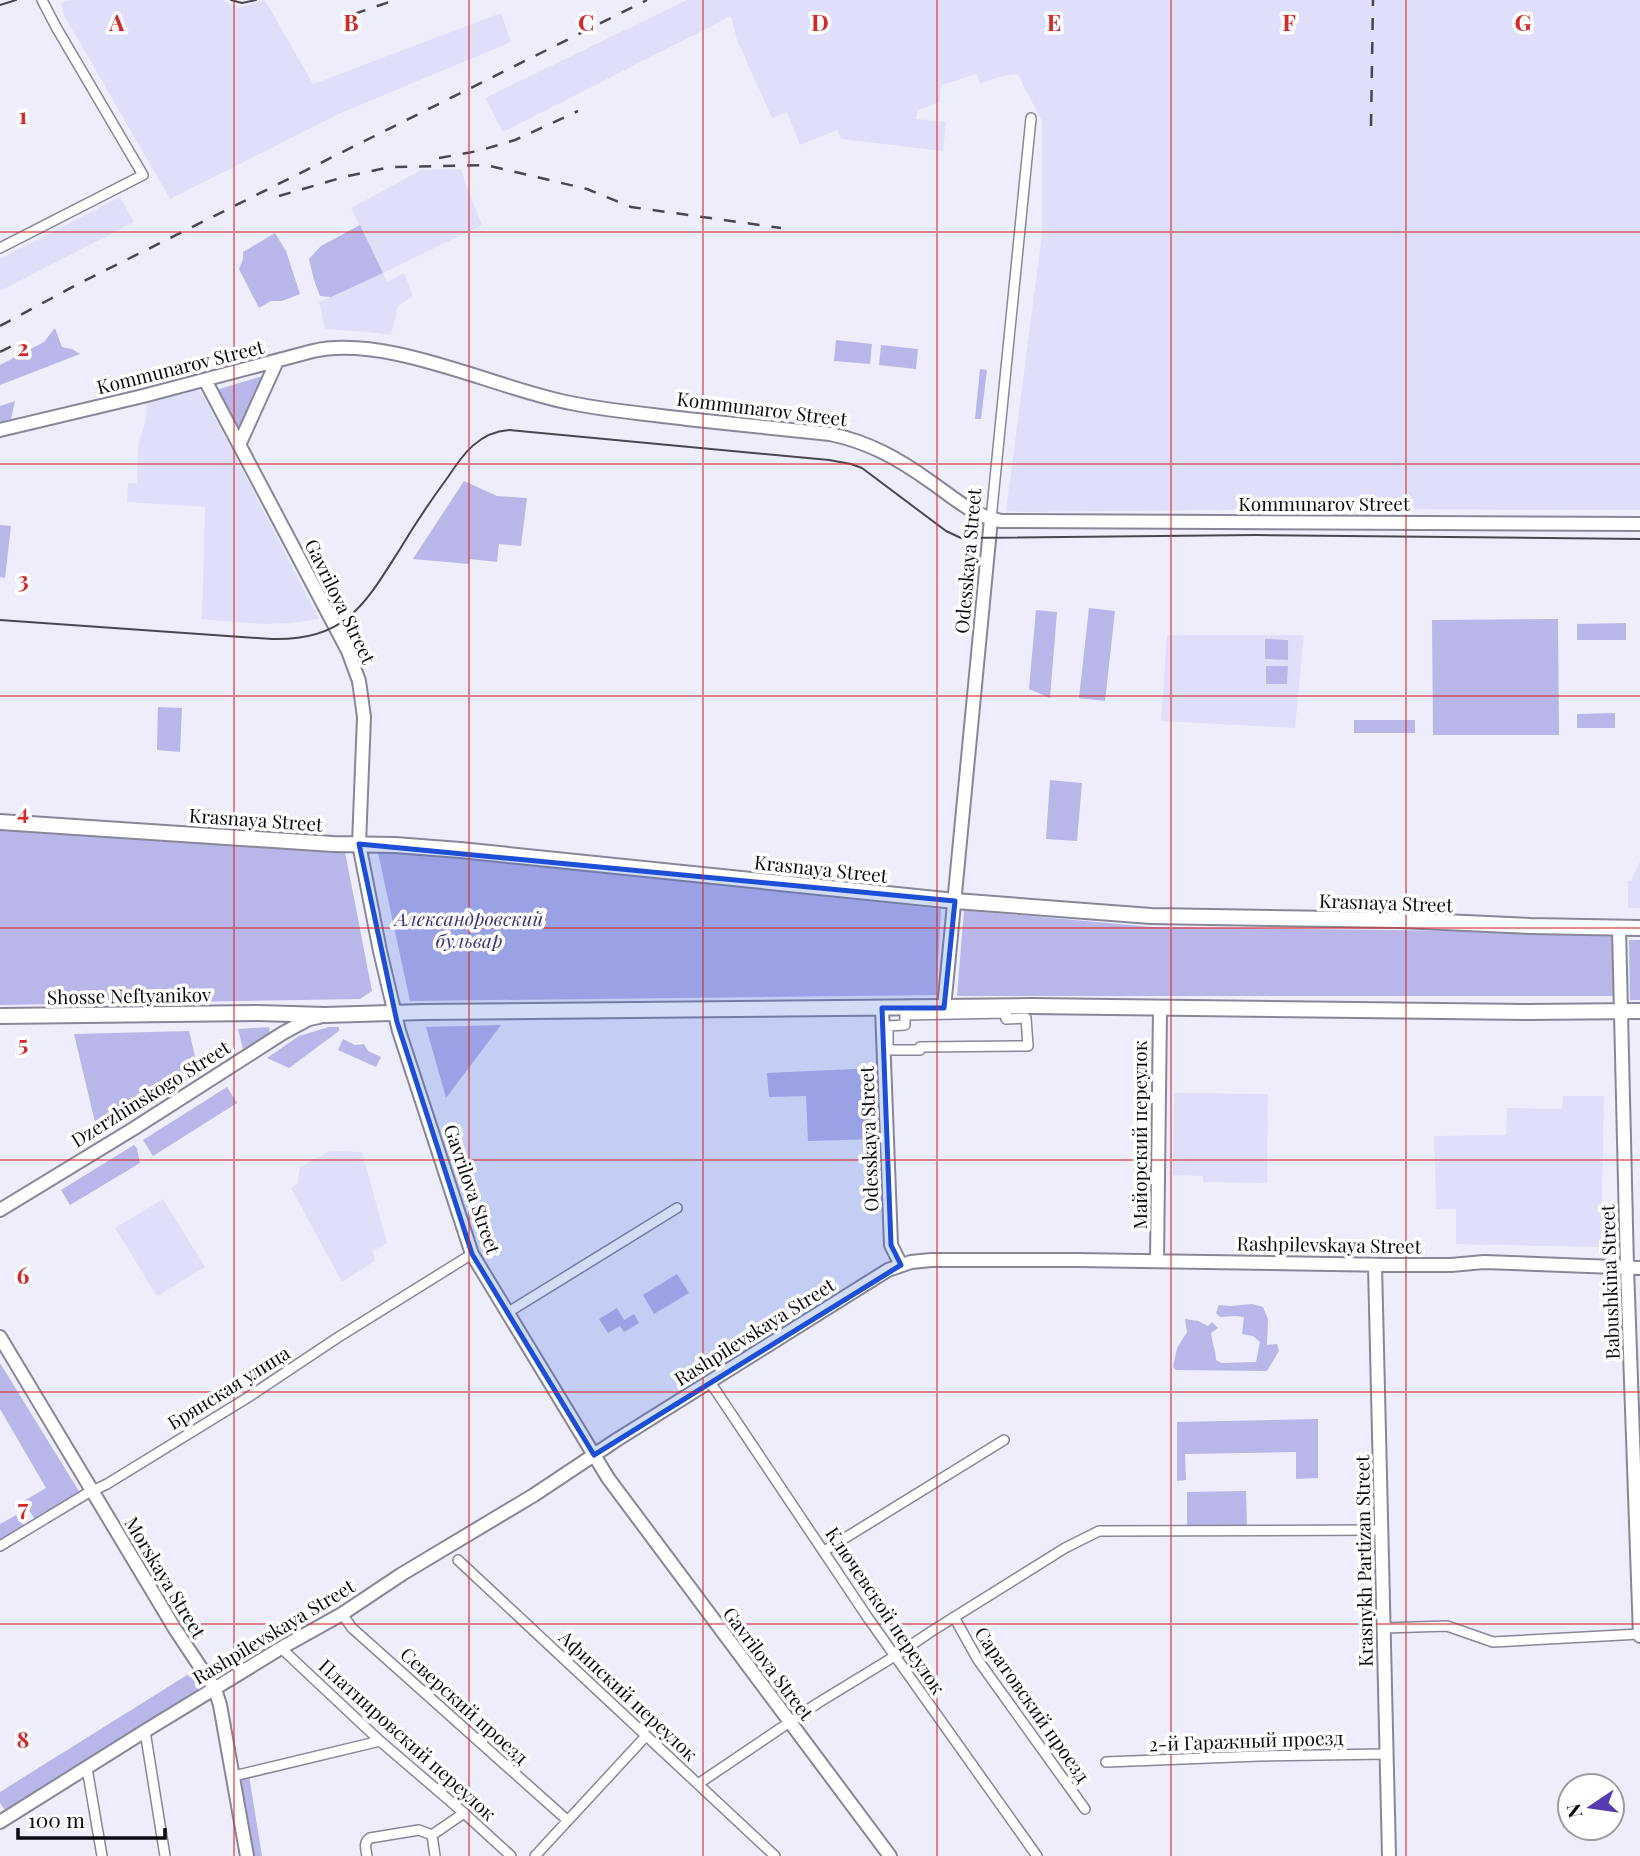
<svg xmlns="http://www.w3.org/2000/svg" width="1640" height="1856" font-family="'Playfair Display',serif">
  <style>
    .built { fill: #e0dff9 }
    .green { fill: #b9b6e9 }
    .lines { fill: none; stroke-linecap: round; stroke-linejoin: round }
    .street-casing { stroke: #888799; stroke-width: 12 }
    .secondary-casing { stroke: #888799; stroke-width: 16 }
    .primary-casing { stroke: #888799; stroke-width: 18 }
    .street { stroke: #fff; stroke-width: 9 }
    .secondary { stroke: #fff; stroke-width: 12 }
    .primary { stroke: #fff; stroke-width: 14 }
    .tram { stroke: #48474f; stroke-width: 2 }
    .rail { stroke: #48474f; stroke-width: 2.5; stroke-dasharray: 12 12; stroke-linecap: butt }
    .marked { fill: #1d4ed8; fill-opacity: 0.2; stroke: #1d4ed8; stroke-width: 5; stroke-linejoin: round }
    .grid { fill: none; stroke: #d62828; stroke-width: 2; stroke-opacity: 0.55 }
    .labels { text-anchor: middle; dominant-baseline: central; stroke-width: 7; stroke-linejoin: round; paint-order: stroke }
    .street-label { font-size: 19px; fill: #0b0a10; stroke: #fff }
    .park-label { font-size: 19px; font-style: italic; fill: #3b3072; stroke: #fff }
    .grid-label { font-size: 23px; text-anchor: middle; font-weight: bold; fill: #d62828; stroke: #fff; stroke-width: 7; stroke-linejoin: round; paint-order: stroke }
  </style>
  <rect width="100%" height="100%" fill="#eeedfc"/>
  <path class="built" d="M71,0h151l16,8 27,-8 48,84 188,-71 10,29 -170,71 -171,86 -106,-184 -3,-12z
    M687,0h953v510l-328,-1 -288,3 -18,-1 36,-277v-113l-24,-46 -5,-1 -17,4 -16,6 -3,-10 -36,11 -1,17 -22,8 -2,9 30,3 -3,29 -102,-12 -4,-9 -37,15 -13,-33 -15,6 -35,-78 -6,-24 -228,116 -18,-34z
    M461,169l5,16 16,40 -99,48 4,9 17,-9 9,23 -15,10 -7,29 -22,-3 -44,-3 -6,-27 64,-29 -32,-65 70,-38z
    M120,197l14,25 -134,69v-32z
    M197,389l4,3 29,54 89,173 -28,4 -28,1 -61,-5 3,-112 -78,-5 1,-19h9l1,-37 8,-27 1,-17z
    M1167,635h137l-9,93 -134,-7z
    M1640,861v47h-12v-27h3z
    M1174,1093l94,1 -1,89 -64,-1v-6l-30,-1z
    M1563,1096h41l-3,151 -145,-3v-35h-20l-2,-73 72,-1 1,-27 55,1z
    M330,1151l32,1 25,91 -14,8 2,10 -33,21 -51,-94 6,-4 3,-17z
    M163,1199l42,68 -48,29 -42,-68z"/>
  <path class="green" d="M360,225l23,48 -52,24 -11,-1 -6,-16 -5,-21 12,-13z
    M275,233l11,18 14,43 -18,7h-11l-12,7 -20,-39 4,-10v-7z
    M55,328l7,19 10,2 8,5 -80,31v-20l44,-23z
    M836,340l36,4 -2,20 -36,-3z
    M881,345l37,4 -2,20 -37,-4z
    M980,369l7,1 -6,49h-6z
    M263,376l-25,58 -22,-44z
    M15,401l-4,18 -11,3v-16z
    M464,481l33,15 30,2 -6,48 -22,-2 -2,18 -27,-3 -1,5 -56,-5z
    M0,525l11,1 -6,52 -5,-1z
    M1089,608l26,3 -10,90 -26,-3z
    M1036,610l21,2 -7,86 -21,-9z
    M1558,619l1,116h-126l-1,-115z
    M1626,623v17h-49v-16z
    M1265,639l23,1v20l-23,-1z
    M1266,666h22l-1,18h-21z
    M158,707l24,1 -2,44 -23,-2z
    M1615,713v15h-38v-14z
    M1354,720h61v13h-61z
    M1050,780l32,3 -5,58 -31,-2z
    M0,830l345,22 27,139 -12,8 -360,6z
    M377,848l564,61 -5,86 -526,6z
    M964,910l188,17 463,6v63h-658z
    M1629,940h11v60h-10z
    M501,1025l-55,73 -20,-71z
    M269,1027l1,6 -27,16 -5,-20z
    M329,1027h10v4l-50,37 -22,-10 32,-22z
    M189,1031l10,42 -101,62 -24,-101z
    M343,1039l12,6 9,-1 4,7 13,6 -5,10 -38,-17z
    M875,1068l3,71 -70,2 -2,-45 -37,1 -2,-24z
    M227,1087l10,16 -84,53 -10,-16z
    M134,1145l3,3 3,15 -70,42 -9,-15z
    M677,1274l12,19 -35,21 -11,-19z
    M1252,1304l11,3 5,12 -1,26 10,-1 2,7 -12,20 -91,-1 -3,-3 4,-19 10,-16 -2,-13 13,2 10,5 4,-4 6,6 -7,5c1,10 5,18 5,27l6,3 34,-1 4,-20 -7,-6 -11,-2 2,-17 -8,-1 -16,1 -4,-4 3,-8 12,1z
    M617,1308l7,12 10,-6 5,9 -15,9 -4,-6 -12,7 -9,-14z
    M0,1363l80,130 -45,27 -11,-19 22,-13 -46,-79z
    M1318,1419v59l-22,1v-27l-111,2 1,26 -9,1v-59z
    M1246,1491l1,35 -60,1v-35z
    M16,1515l9,12 -25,15v-18z
    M192,1672l14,17 -199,124 -7,-10v-11z
    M249,1776l13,80h-9l-13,-78z"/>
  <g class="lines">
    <defs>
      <path id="street" d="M0,248l143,-73 -87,-148 -14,-27
        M991,519l40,-401
        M1006,1013v6l20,-1 2,28 -108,1v3h-29l-3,-2v-22l17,-1v-10z
        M507,1313l170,-105
        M710,1382l158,236 169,238
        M0,1546l86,-52 21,-10 140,-86 90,-60 135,-84
        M824,1551l180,-111
        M458,1560l317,296
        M342,1614l10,14 215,192
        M954,1617l24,43 107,149
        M1384,1628l63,-2 46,16 147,-8
        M281,1648l99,93 84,72 47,43
        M145,1731l20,125
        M1106,1762l153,-6 128,-2
        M87,1768l15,88
        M234,1776l146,-35
        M698,1784l120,-81 77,-47 37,-25 133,-83 34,-17 282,-1
        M367,1856c-1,-7 -4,-13 3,-18l49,-8 13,5
        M435,1856l-3,-21 32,-22
        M535,1856l111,-120"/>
      <path id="secondary" d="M205,380l143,271 11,30 5,36 -5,127 21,107 19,80 73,223 136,224 282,378
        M0,430l143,-34 170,-45c75,-17 183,38 258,52 39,8 77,11 116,16 48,5 95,10 143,15 39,8 69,25 101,48 23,16 42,34 70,39l639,3
        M239,445l38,-84
        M1619,928l8,339 13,369
        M882,1008l9,237 10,20
        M944,1008l47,-489
        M0,1210l133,-81 150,-96 26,-14 10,-2
        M1157,1261l3,-252
        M1375,1265l14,591
        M0,1337l175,292 40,60 5,16 27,151
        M0,1822l145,-91 136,-83 61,-34 60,-40 132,-79 84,-56 270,-169 23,-8 20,-2h146l315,5h59l33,-3 156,6"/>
      <path id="primary" d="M0,822l333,22 62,1 65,5 495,51 196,15 249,4 131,6 109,2
        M0,1016l258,-3 67,2 98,-3 608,-6 495,6 114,-1"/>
    </defs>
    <use href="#street" class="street-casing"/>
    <use href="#secondary" class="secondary-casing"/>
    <use href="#primary" class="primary-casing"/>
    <use href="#street" class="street"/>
    <use href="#secondary" class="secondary"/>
    <use href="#primary" class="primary"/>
    <path class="tram" d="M231,0l11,3 14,-3
      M0,5l16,-5
      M0,620l272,19c74,2 93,-35 128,-90 15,-25 31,-49 48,-72 15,-23 31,-45 61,-47l320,30 22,4 11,4 84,63 15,7 295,-3 384,4"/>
    <path class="rail" d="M354,14l41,-14
      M1371,126l2,-126
      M439,158l39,-7 37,-11 63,-29
      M279,196l65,-19 46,-10 96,-2 101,24 44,18 150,21
      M0,326l78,-42 569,-284
      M0,352l18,-9"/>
  </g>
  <path class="marked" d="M359,844l596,57 -11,107h-62l9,237 10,20 -307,190 -122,-201 -75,-232z"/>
  <path class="grid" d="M234,0v1856M469,0v1856M703,0v1856M937,0v1856M1171,0v1856M1406,0v1856M0,232h1640M0,464h1640M0,696h1640M0,928h1640M0,1160h1640M0,1392h1640M0,1624h1640"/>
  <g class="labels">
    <g class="street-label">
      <text transform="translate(180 366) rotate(-14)">Kommunarov Street</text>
      <text transform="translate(762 408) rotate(7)">Kommunarov Street</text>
      <text x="1324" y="503">Kommunarov Street</text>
      <text transform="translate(967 561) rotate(-85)">Odesskaya Street</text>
      <text transform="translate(341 601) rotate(64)">Gavrilova Street</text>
      <text transform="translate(256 819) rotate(4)">Krasnaya Street</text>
      <text transform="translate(821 868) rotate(6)">Krasnaya Street</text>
      <text transform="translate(1386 902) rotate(2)">Krasnaya Street</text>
      <text transform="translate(129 995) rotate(-1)">Shosse Neftyanikov</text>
      <text transform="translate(150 1093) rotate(-32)">Dzerzhinskogo Street</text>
      <text transform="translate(1139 1135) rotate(-90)">Майорский переулок</text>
      <text transform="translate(868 1139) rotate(-92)">Odesskaya Street</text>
      <text transform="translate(473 1189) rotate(71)">Gavrilova Street</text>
      <text transform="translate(1329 1244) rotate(1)">Rashpilevskaya Street</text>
      <text transform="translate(1609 1282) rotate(-92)">Babushkina Street</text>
      <text transform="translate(754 1331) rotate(-32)">Rashpilevskaya Street</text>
      <text transform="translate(228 1387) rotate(-32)">Брянская улица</text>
      <text transform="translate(1363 1561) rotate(-91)">Krasnykh Partizan Street</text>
      <text transform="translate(166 1577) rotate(59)">Morskaya Street</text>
      <text transform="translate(886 1610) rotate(56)">Ключевской переулок</text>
      <text transform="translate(273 1631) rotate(-31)">Rashpilevskaya Street</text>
      <text transform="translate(769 1663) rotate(53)">Gavrilova Street</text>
      <text transform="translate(629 1695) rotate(43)">Афипский переулок</text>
      <text transform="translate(1033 1704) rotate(55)">Саратовский проезд</text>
      <text transform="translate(465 1705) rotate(42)">Северский проезд</text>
      <text transform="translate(408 1739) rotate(42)">Платнировский переулок</text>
      <text transform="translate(1246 1740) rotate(-2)">2-й Гаражный проезд</text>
    </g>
    <g class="park-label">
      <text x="469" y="918">Александровский<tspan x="469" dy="22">бульвар</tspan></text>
    </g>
  </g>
  <g class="grid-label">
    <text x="117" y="31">A</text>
    <text x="351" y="31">B</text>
    <text x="586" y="31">C</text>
    <text x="820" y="31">D</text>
    <text x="1054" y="31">E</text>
    <text x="1289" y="31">F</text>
    <text x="1523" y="31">G</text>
    <text x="23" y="124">1</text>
    <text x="23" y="356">2</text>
    <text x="23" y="588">3</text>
    <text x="23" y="820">4</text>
    <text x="23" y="1052">5</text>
    <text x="23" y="1284">6</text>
    <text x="23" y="1516">7</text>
    <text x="23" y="1748">8</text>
  </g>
  <g transform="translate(1591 1807) rotate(257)"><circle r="33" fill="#ffffff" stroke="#9d9d9f" stroke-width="2"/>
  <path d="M0-5L12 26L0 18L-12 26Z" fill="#563bb3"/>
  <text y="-10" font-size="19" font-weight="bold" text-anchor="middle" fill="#0b0a10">N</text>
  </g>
  <path d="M18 1828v10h147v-10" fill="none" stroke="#0b0a10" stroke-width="3.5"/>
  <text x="28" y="1828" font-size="21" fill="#0b0a10" stroke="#ffffff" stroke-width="5" paint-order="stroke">100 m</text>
</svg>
